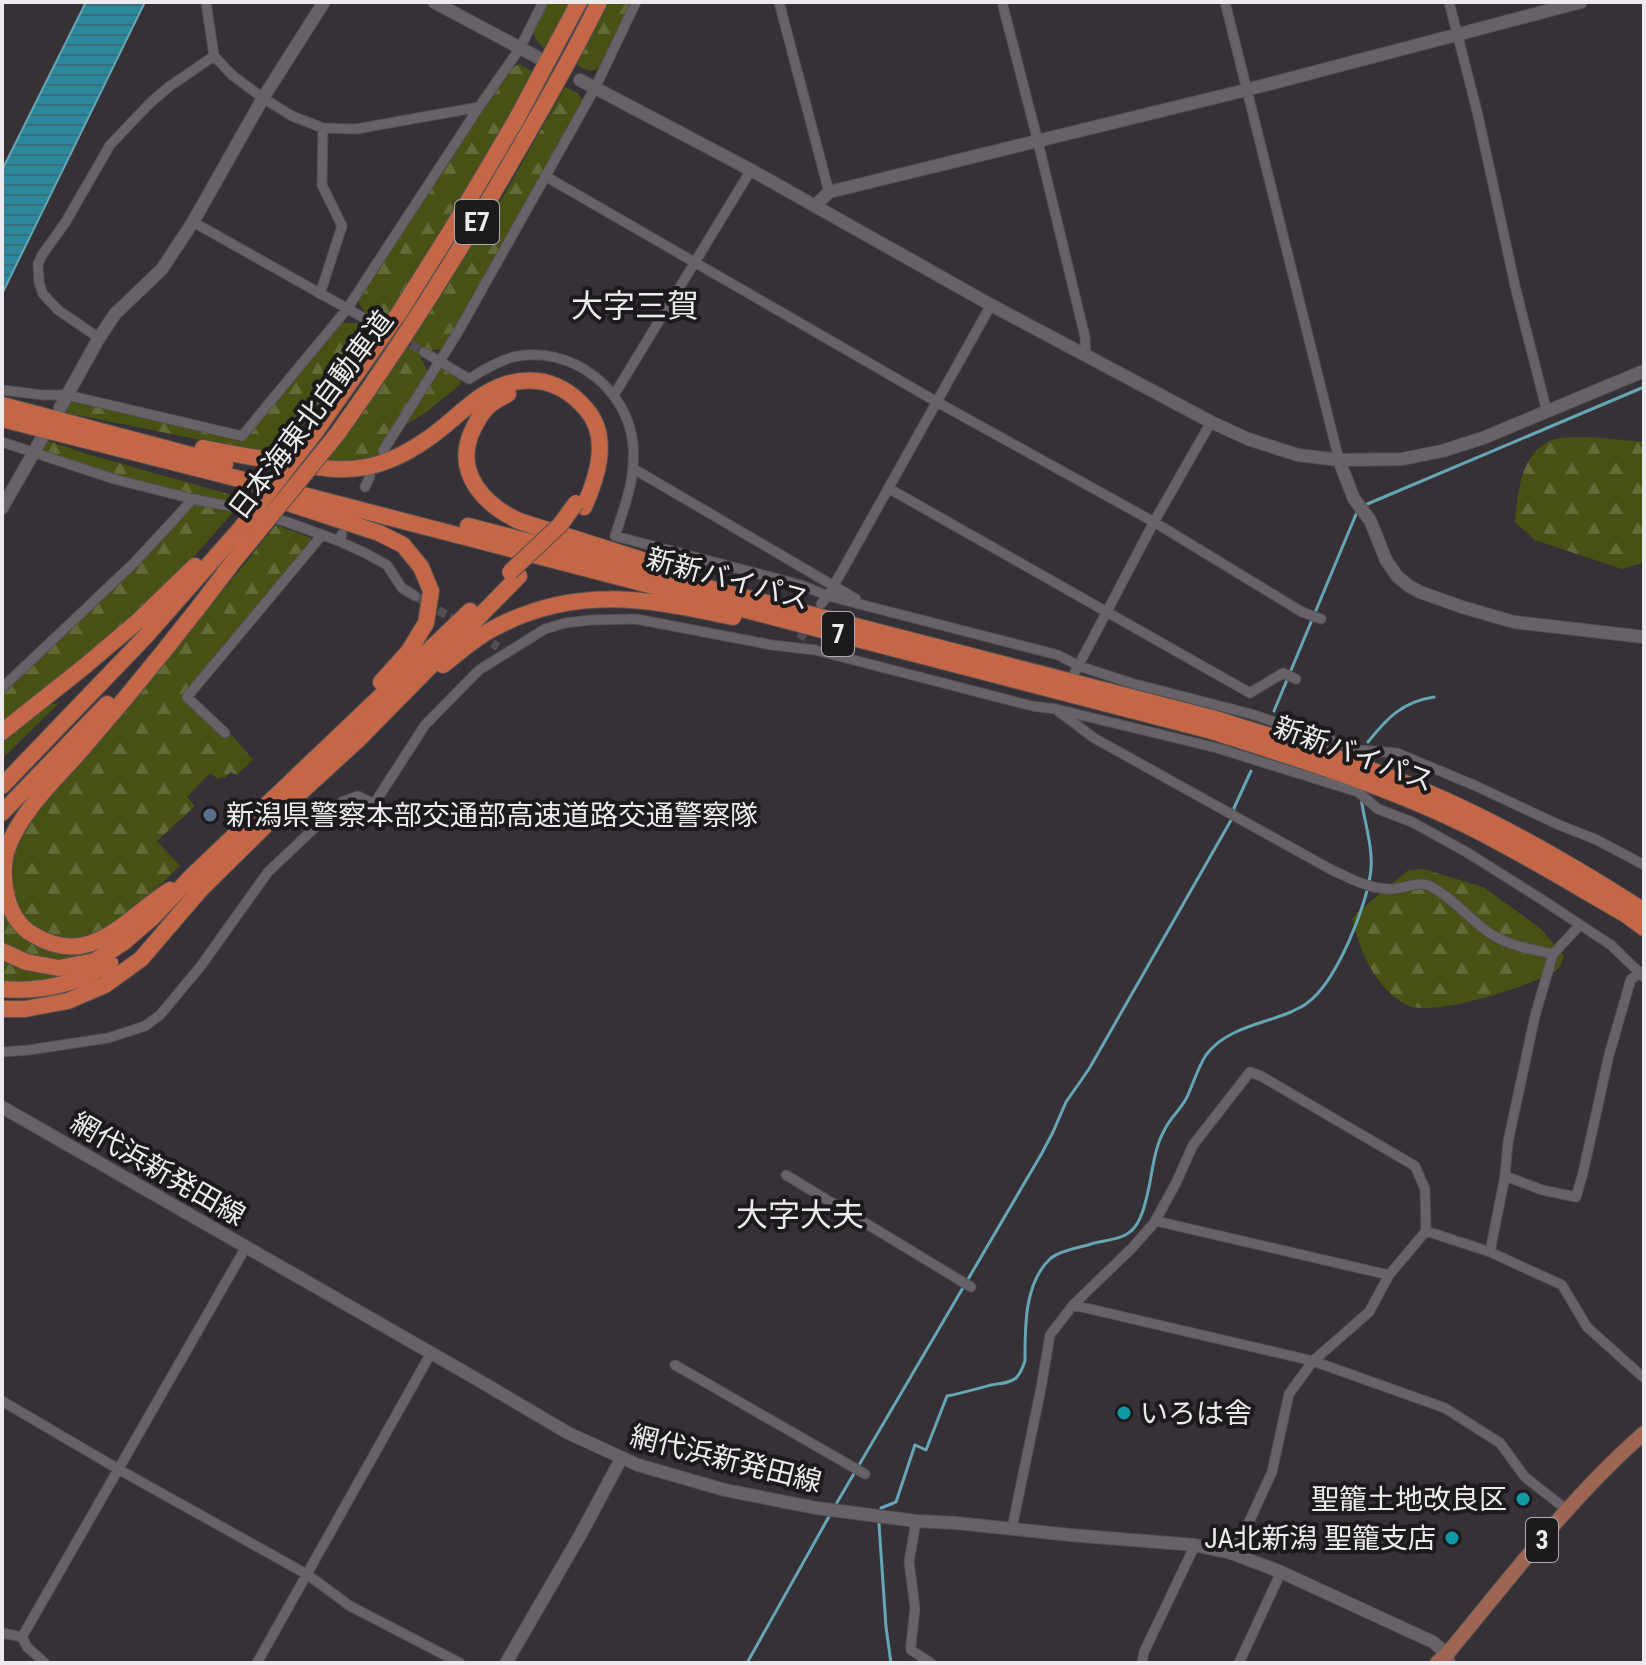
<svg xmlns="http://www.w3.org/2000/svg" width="1646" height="1665" font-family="'Roboto Condensed','Noto Sans JP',sans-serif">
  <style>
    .forest { fill: url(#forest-firs) }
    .water { fill: url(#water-rules); stroke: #65a5b4; stroke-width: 2 }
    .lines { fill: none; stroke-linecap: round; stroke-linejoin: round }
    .stream { stroke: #65a5b4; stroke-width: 3 }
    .street-tunnel { stroke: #514d51; stroke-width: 9; stroke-dasharray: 9 4.5; stroke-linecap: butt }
    .street-casing { stroke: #534f53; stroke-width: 11 }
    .secondary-casing { stroke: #534f53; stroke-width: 14 }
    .primary-casing { stroke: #534f53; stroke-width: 16 }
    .highway-casing { stroke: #534f53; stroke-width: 18 }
    .street { stroke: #676267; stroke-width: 9 }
    .secondary { stroke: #676267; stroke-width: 12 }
    .primary { stroke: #9e6553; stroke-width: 14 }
    .highway { stroke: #c36746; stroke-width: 16 }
    .highway-bridge-casing { stroke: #534f53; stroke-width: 18; stroke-linecap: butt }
    .highway-bridge { stroke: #c36746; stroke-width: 16 }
    .service-dot { fill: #5c6f8a; stroke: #1c1a1c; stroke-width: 3 }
    .culture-dot { fill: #0f9aa8; stroke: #1c1a1c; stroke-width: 3 }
    .labels { text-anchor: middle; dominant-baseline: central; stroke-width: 8; stroke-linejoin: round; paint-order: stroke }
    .shield { fill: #1c1a1c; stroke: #aeacae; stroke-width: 2 }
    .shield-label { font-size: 26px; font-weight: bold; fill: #edeaed }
    .street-label { font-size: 28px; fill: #edeaed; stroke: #1c1a1c }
    .poi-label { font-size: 28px; fill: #edeaed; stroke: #1c1a1c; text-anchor: start }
    .quarter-label { font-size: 32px; fill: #edeaed; stroke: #1c1a1c }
  </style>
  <defs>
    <pattern id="forest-firs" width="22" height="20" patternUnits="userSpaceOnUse" patternTransform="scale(2)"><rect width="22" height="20" fill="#465113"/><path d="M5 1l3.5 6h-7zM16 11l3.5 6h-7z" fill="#616a36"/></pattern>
    <pattern id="water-rules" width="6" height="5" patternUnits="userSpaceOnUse" patternTransform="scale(2)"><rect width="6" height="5" fill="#2b889c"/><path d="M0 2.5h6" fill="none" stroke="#366e7a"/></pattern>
  </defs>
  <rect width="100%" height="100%" fill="#363136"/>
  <path class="forest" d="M547,2h24l-24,48c-24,-17 -10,-27 0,-48z
    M607,2h25c-5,12 -27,65 -37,68 -7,2 -13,-2 -18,-6z
    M520,64l14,9c-48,86 -95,173 -153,252l-16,-9 1,-2 -9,-14 113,-175 43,-58z
    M565,87c11,5 17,7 18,19l-139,243 -21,2 -13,-8 94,-148z
    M363,320l16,9 -100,127 -196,-40 -20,-3 5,-13 176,39 93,-116h25z
    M408,345l14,8 -2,3 9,18 -54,85 -51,5z
    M438,368h3l17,8 3,8 -36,29 -18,11z
    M1590,437l54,5v120l-22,7 -87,-29 -20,-18c3,-30 5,-69 37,-82 10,-4 27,-2 38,-3z
    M45,440l45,15 153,43 -4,6 -101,-20 -96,-32 -2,-5z
    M205,504l30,6c-39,45 -80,90 -125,129 -35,29 -72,56 -108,84v-29l98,-94 92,-93z
    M276,525l35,13 -6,12 -120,142 -3,7 5,1 38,36 7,-1 21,25 -16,15 -6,-3 -6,6 -2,-1 -5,2 -8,-6 -23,24 8,9 -38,35 23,25c-32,29 -75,81 -121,71 -30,-6 -47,-30 -48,-60 0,-6 -1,-13 1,-18 14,-46 54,-76 83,-112 61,-73 121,-148 181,-222z
    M45,704h13l-56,55v-23z
    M1423,869l60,18 57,41 24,28c-2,6 -4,12 -9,15 -24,15 -124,47 -148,34 -33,-18 -46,-52 -55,-86l5,-6 50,-42z
    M2,903l25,36 8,6 28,7 55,-15 -22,16 -38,8 -22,-1 -34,-16z
    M127,946l-77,36 -48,2v-27l47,14z"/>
  <path class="water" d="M86,2h59l-143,292v-124z"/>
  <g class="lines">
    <path class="stream" d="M1365,505l279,-118
      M1274,711l83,-199
      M1368,742c19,-24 34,-40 66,-45
      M835,1506l207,-353 11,-21 13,-30 23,-33 145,-254v-7l17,-37
      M881,1508l15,-6 19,-57 11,5 21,-54c15,-3 29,-7 44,-11 9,-2 18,-1 25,-7 5,-5 7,-11 9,-17 0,-33 -1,-79 26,-103 10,-8 28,-10 40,-14 13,-4 30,-4 40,-13 11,-9 15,-31 18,-44 4,-20 6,-41 16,-58 5,-11 15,-19 21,-30 7,-14 11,-30 20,-44 20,-27 57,-31 85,-43 5,-3 12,-5 16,-9 29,-20 61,-99 64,-134 2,-23 -7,-48 -10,-72
      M879,1524l7,103 5,36
      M747,1663l84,-150"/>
    <path class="street-tunnel" d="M364,318l60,34
      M415,596l46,28
      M481,636l17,11
      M800,639l9,-15"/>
    <defs>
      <path id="street" d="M206,2l8,54 18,19 31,23 29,18 31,12 33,1 123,-22
        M779,2l50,190
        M1002,2l36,140 47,195 1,19
        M1225,2l114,458
        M1449,2l28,109 39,179 31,122
        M545,176l392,226 217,120 148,90 19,7
        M193,222l171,96
        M320,294l22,-68 -20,-41 1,-57
        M99,338l-41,-28 -15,-16 -4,-12 -1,-18 4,-9 23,-32 45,-78 40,-42 20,-17 44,-30
        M424,352l45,27c14,-9 27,-17 44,-22 57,-13 115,31 120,88 3,33 -8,60 -18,91l186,49 27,11 230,59 21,11 52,17 120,31 109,36 37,3 79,33 81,38 40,16 47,25
        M2,390l41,5h24l175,41 105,-127 132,-202 41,-59 23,-46
        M614,395l137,-225
        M2,442l112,37 79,20 45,9 49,14 52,19 3,-7
        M383,451l75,-119 137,-244 41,-86
        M634,469l222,130
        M365,487l5,-11
        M888,488l362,205 33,-20 13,6
        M339,541l26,12 22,12 15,23 13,8
        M821,604l7,-8 163,-291
        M1075,672l79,-150 57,-100
        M2,688l133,-126 58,-63
        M1058,711l36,27 236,131c19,9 37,19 58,20 14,1 29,-9 42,-3 20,10 37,30 54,43 19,16 46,20 69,25
        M225,733l-38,-36 135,-162
        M374,804l51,-79 54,-55 66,-41 20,-6 25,-3 46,-1 136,26 43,5 217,56 24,3 161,39 141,44 20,17 34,13 56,31 73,46 70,46 33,32
        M2,1052l27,-2 79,-12 37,-12 15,-11 40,-48 68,-95 74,-70 16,-6 16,8 9,17
        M786,1175l185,112
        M1505,1176l37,14 34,7 7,-24 26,-118 22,-76 13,-8
        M1156,1221l233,54
        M1426,1231l64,21 72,33 25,42 57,51
        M1490,1252l15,-76 3,-34 27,-126 18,-62 27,-29
        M1073,1305l240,56 132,47 55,35 25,34 42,33
        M675,1365l190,109
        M2,1401l116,68 190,106 42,31 110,57
        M916,1521l-7,41 6,46 -4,37v5l20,13
        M1012,1528l29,-140 9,-53 23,-30 59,-57 22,-25 22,-40 17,-38 57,-73 11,4 154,90 10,23 1,42 -37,44 -20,37 -56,49 -24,33 -17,78 -24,52 -17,29
        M2,1633l20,4
        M45,1663l-18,-16 -5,-10 224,-390
        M257,1663l174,-310
        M1142,1663l2,-11 51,-107
        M1239,1663l42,-91"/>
      <path id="secondary" d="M434,2l103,55
        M580,80l171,90 240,135 220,117 37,17 50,16 41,5 63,-1 40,-8 41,-13 161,-67
        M815,206l14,-14 417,-102 335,-88
        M60,408l39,-70 16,-24 47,-45 31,-47 70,-124 61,-96
        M1339,460l15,39 16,21 16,40 11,16 12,10 11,6 42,15 52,15 130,15
        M2,508l40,-70
        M2,1107l471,270 95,56 70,32 87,25 91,18 100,13 40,2 114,12 125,10 36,8 50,19 152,70 14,12 2,9
        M506,1663l76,-131 39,-73"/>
      <path id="primary" d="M1437,1663l10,-9c63,-76 123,-156 197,-221"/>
      <path id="highway" d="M508,394c-5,3 -12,6 -17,10 -9,7 -16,20 -21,32 -14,39 15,69 49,85l142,45
        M2,405l223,59
        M2,419l305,77 901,234c91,29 183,57 268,100 51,26 100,56 149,84l19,14
        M316,431l83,-118 54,-86 63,-107 63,-118
        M338,433c62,-87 119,-177 172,-269 31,-53 62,-107 89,-162
        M203,448c24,5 48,9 72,13 31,4 60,12 91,6 22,-4 41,-14 60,-27 20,-13 37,-32 57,-45 37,-23 75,-19 103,14 25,28 11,69 -2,98
        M276,499l103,34 24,12 18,22 10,24 -5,32 -17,28 -28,31
        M468,526l744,192c64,20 128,39 190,64 85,33 166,80 242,129
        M224,573l32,-39
        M443,665c14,-11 29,-24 44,-33 84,-48 157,-34 246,-15
        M2,732l83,-66 53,-45 57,-55
        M2,786l144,-150 95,-108
        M2,813l105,-109
        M170,890c-47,30 -79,80 -138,44 -26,-16 -32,-54 -26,-82 15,-44 54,-76 83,-111 49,-57 96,-115 141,-175
        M2,951l24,11 33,6 36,-7 29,-19 28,-24 41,-43 277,-264
        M2,989c38,3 76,-5 108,-26
        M2,1009h23l43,-8 37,-16 36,-26 60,-70 77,-76 82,-75 159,-162"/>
    </defs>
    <use href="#street" class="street-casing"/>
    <use href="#secondary" class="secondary-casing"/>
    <use href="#primary" class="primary-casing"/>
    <use href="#highway" class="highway-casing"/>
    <use href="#street" class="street"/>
    <use href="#secondary" class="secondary"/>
    <use href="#primary" class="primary"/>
    <use href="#highway" class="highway"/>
    <defs>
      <path id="highway-bridge" d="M241,528l75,-97
        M256,534l82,-101
        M510,572l50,-47 16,-22"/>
    </defs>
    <use href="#highway-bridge" class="highway-bridge-casing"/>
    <use href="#highway-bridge" class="highway-bridge"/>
  </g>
  <circle class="service-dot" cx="210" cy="815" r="8"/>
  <g class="culture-dot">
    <circle cx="1124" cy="1413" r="8"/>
    <circle cx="1523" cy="1499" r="8"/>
    <circle cx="1452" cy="1538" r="8"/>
  </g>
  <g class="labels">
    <g class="shield">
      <rect x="455" y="200" width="44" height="44" rx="6"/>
      <rect x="822" y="612" width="32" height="44" rx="6"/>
      <rect x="1526" y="1518" width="32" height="44" rx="6"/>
    </g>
    <g class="shield-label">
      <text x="477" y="222">E7</text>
      <text x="838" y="634">7</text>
      <text x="1542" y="1540">3</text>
    </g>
    <g class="street-label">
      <text transform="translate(311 415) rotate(-53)">日本海東北自動車道</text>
      <text transform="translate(728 579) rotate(15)">新新バイパス</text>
      <text transform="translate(1354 754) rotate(20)">新新バイパス</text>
      <text transform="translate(158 1169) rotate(30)">網代浜新発田線</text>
      <text transform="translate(726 1459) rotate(14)">網代浜新発田線</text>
    </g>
    <g class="poi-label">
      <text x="226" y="815">新潟県警察本部交通部高速道路交通警察隊</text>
      <text x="1140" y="1413">いろは舎</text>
      <text x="1507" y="1499" text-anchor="end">聖籠土地改良区</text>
      <text x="1436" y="1538" text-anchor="end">JA北新潟 聖籠支店</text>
    </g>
    <g class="quarter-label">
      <text x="635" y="306">大字三賀</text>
      <text x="800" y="1215">大字大夫</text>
    </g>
  </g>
  <rect width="1646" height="1665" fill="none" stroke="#edeaed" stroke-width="8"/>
</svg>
